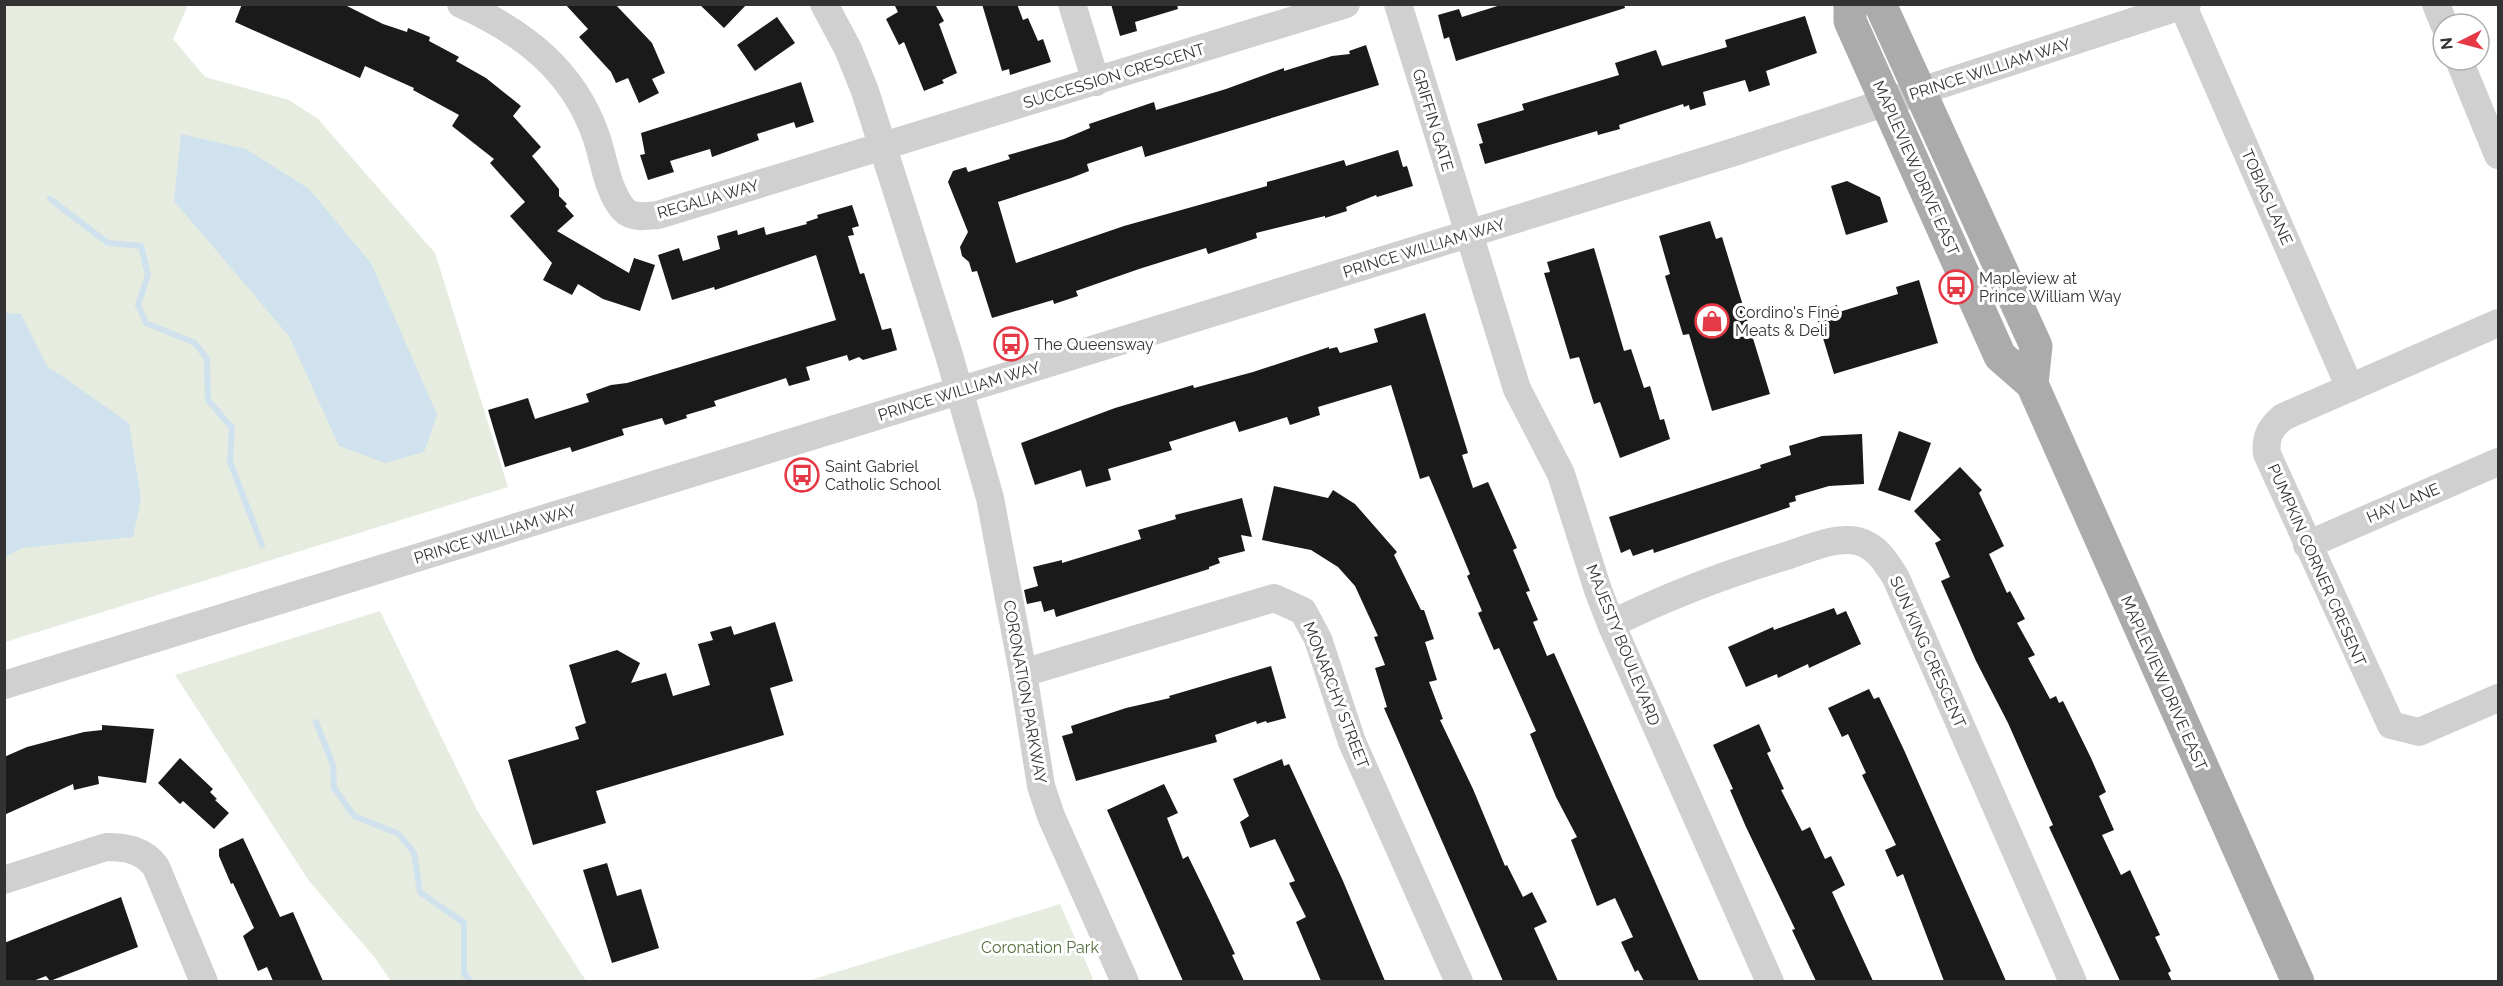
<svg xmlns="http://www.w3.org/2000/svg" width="2503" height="986" font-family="Raleway,sans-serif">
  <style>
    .green { fill: #e6ecdf }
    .water { fill: #cfe2ee }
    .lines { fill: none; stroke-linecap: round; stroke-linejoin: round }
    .stream { stroke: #cfe2ee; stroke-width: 6 }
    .building { fill: #1a1a1a }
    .minor { stroke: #d0d0d0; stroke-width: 28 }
    .major { stroke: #ababab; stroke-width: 33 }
    .labels { text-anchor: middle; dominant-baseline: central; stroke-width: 6; stroke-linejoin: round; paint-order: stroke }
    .street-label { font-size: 16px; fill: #333; stroke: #fff }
    .poi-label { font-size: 16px; fill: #333; stroke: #fff; text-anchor: start }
    .park-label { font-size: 16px; fill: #56703f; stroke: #fff }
  </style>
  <rect width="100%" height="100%" fill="#fff"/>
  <path class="green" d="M5,5h183l-15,34 32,38 84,23 29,19 117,134 73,234 -503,155z
    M380,611l97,199 109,171h-195l-16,-23 -66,-77 -134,-206z
    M1060,904l34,77h-287z"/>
  <path class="water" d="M181,134l65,15 63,40 62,74 66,152 -13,37 -39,11 -46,-17 -50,-110 -115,-135z
    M5,313l16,1 26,52 82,57 12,75 -8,39 -111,11 -17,9z"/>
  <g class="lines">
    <path class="stream" d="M50,199l58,44 33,3 7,29 -10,30 8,18 49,20 12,16 1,41 24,28 -2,34 32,83
      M316,722l17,43 1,23 20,28 45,18 15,19 6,39 44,31v51l7,8"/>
  </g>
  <path class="building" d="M242,4h101l40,20 24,8 1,-4 22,9 -1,4 30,16 -3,4 30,17 35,28 -8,10 28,31 -9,9 27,33v7l8,8 -2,2 9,10 -17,15 72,42 5,-15 21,7 -15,46 -37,-12 -25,-15 -6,11 -29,-15 9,-17 -42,-47 15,-14 -35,-39 4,-4 -42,-33 7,-11 -46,-25 1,-2 -49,-22 -5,12 -125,-56z
    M565,4h50l37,39 13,30 -13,6 7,14 -20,10 -11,-25 -12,5 -5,-11 -32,-35 9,-8z
    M699,4h48l-23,24z
    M894,4h41l9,17 -5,3 18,49 -15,7 2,3 -20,8 -20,-49 -5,3 -13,-26 12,-7z
    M982,4h35l6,16 5,-2 10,23 5,-2 8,23 -41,13 -1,-6 -7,2z
    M1111,4h66l1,5 -43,13 2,9 -17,5z
    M1504,4h120l1,4 -169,53 -7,-24 -5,2 -6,-24 21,-6 3,8z
    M1805,16l12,37 -51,18 4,14 -21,7 -4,-12 -42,12 3,13 -16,5 -1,-5 -5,2 -1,-3 -64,21 1,4 -22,6 -1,-4 -112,33 -6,-20 4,-1 -6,-19 47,-14 -2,-6 97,-29 -4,-12 41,-13 6,16 65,-19 -2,-7z
    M777,17l18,26 -40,28 -18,-26z
    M1366,45l13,40 -234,72 -3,-11 -55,18 2,7 -18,7 -73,24 18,61 108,-37 143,-40v-4l77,-22 2,6 52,-16 5,17 4,-1 6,20 -36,11 -1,-2 -30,12 1,4 -22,7v-2l-69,17 1,5 -49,16 -2,-6 -67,21 -63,22 2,5 -24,8 -1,-4 -61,18 -15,-47 -5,1 -3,-10 -7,-6 -2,-9 8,-15 -20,-50 5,-11 13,-4 2,5 42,-13 -2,-4 56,-16 26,-11 -1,-4 65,-22 2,8 70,-21 58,-21v3l48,-15 18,-2 -1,-3z
    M801,82l13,40 -18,6 -2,-6 -37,12 2,6 -47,17 -2,-8 -40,12 4,11 -26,8 -8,-25 5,-1 -4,-21z
    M1847,181l33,16 8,25 -42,13 -15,-49z
    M852,205l7,21 -7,2 2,7 -6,1 12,38 4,-1 18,57 9,-2 6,22 -34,10 -4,-3 -10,4 -2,-6 -41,12 4,13 -21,6 -3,-8 -72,23 2,5 -30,9 1,3 -22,7 -3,-7 -40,11 2,6 -52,17 -2,-5 -65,20 -17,-57 40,-12 7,21 54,-17 -3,-8 25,-9 16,-2 209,-63 -20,-65 -101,35 -1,-3 -42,13 -14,-45 21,-7 4,13 37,-12 -3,-13 20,-6 1,5 26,-8 2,8 41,-11 -1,-2 12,-4 -1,-3z
    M1710,221l6,18 6,-2 48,157 -58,17 -23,-77 -6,1 -18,-59 5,-2 -11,-38z
    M1594,248l30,103 7,-2 13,39 6,-2 10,34 4,-1 6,20 -50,19 -20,-56 -6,2 -15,-47 -9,2 -26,-86 6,-1 -3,-10z
    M1919,280l19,63 -104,31 -19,-62 22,-7 2,7 59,-18 -2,-7z
    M1425,313l43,140 -6,2 11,33 15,-6 29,66 -4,2 17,41 -4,1 12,28 -5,2 14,34 7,-3 145,328h-55l-6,-11 -3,2 -14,-30 12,-5 -18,-39 -18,8 -26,-66 6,-3 -21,-40 -26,-63 6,-3 -37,-83 -5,2 -16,-37 4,-2 -15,-35 3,-2 -41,-98 -9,3 -29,-94 -73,22 2,8 -30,10 -3,-8 -48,15 -4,-11 -66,21 3,8 -64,19 3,11 -25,7 -5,-17 -46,15 -14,-42 94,-35 78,-23 1,3 59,-16 76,-25v2l8,-2 3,6 38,-11 -4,-13z
    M1899,431l32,12 -21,58 -32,-11z
    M1862,434l2,50 -35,2 -34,10 1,5 -7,2 1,4 -136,46 -1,-4 -20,7 -3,-7 -9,4 -12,-36 152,-49 -1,-3 31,-10 -2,-9 33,-10z
    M1960,467l22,23 -3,3 25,53 -15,8 18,39 3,-2 15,28 -8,4 18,32 -7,3 22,41 6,-3 3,7 4,-2 28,57 15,34 -7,4 15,34 -12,5 19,40 9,-5 30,65 -5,2 16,34 -3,2 4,8h-52l-71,-154 4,-2 -45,-102 -32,-62 -35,-80 9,-4 -15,-34 6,-3 -27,-29z
    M1274,486l54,12 5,-8 22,14 42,48 -3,3 27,55h3l10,29 -9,3 12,38 -8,2 14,37 -3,1 33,69 32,77 2,-1 16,32 9,-5 15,30 -13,6 24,53h-55l-119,-273 3,-1 -12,-39 10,-3 -11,-28 4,-1 -23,-50 -17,-19 -27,-17 -49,-10z
    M1242,498l10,39 -11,-2 4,16 -27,7 2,5 -11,4v2l-153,48 -2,-8 -10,3 -3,-11 -14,3 -3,-14 14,-4 -5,-19 29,-7v3l79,-24 -3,-9 38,-11 -1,-4z
    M1834,608l3,7 9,-4 15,33 -52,24 -1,-4 -30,14 -1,-4 -31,13 -18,-40 45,-20 1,3z
    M775,622l18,59 -23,7 14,47 -188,56 10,32 -73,22 -25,-85 71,-21 -4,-12 11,-4 -17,-58 48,-15 23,13 -9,20 35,-10 7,23 37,-11 -12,-41 15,-4 -3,-8 21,-6 3,9z
    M1271,666l15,52 -19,5 -1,-2 -9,3 -1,-3 -41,14 2,7 -141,39 -14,-45 11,-3 -2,-7 55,-18 44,-10 -1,-2z
    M1869,689l5,10 5,-2 25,53 102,231h-62l-41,-107 -6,3 -12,-27 11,-5 -34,-70 4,-2 -18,-39 -6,3 -14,-29z
    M1759,724l12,27 -4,2 17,36 -3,1 21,41 8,-4 15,32 6,-3 14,29 -13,7 41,89h-57l-24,-51 3,-1 -49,-102 -16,-37 3,-1 -20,-44z
    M102,725l52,4 -8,54 -48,-7 1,8 -25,6 -1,-6 -69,31v-58l23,-10 57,-15 18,-2z
    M180,758l33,31 -3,3 7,7 -2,1 14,13 -15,16 -31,-28 -3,3 -22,-21z
    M1282,759l2,7 5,-2 54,117 42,100h-64l-25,-59 10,-5 -17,-34 6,-2 -20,-42 -25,9 -10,-26 9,-6 -16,-37z
    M1164,784l14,29 -11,5 16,41 5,-3 22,45 25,53 -3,1 12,26h-61l-76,-171z
    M243,838l37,79 13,-5 30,69h-50l-6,-14 -9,4 -15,-35 11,-8 -21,-45 -2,1 -12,-28v-7z
    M607,863l10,33 24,-7 18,59 -47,15 -29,-93z
    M121,897l17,50 -88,34 -4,-5 -13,5h-29v-38z"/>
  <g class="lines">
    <path class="minor" d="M461,4c62,28 112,66 135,132 8,23 11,54 27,73 9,10 23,7 35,6l688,-211
      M824,4l24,45 17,42 84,264 41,143 33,175 18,113 10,30 74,166
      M1072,4l24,78
      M1398,4l119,385 44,85 37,116 13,34 159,358
      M2436,4l8,20
      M2183,6l167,382
      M2459,60l39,95
      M2498,323l-215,94c-13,11 -18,20 -16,37l124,271 28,7 79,-34
      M2307,545l191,-83
      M1611,624c57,-28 114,-50 175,-68 22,-7 49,-20 71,-15 20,5 29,21 39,37l177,404
      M1023,673l251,-75 29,13 15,28 34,103 107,240
      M4,685l1730,-533 453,-148
      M4,880l102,-33c20,0 38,3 50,20l48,115"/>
    <path class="major" d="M1850,4v17l150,335 32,28 266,598
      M1880,4l156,342 -4,38"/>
  </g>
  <defs>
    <symbol id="bus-ring" viewBox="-11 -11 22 22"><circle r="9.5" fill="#fff" stroke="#e63946" stroke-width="1.5"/><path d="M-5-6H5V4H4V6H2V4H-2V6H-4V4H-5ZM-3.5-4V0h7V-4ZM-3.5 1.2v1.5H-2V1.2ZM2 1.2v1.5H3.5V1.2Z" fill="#e63946"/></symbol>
    <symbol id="shop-ring" viewBox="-11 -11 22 22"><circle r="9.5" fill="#fff" stroke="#e63946" stroke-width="1.5"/><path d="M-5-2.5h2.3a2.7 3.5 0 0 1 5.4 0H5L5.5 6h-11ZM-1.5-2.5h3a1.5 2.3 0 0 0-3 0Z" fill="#e63946"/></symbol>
  </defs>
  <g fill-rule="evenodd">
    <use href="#bus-ring" x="1937" y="268" width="38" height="38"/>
    <use href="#shop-ring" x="1693" y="302" width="38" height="38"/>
    <use href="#bus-ring" x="992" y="325" width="38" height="38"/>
    <use href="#bus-ring" x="783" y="456" width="38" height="38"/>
  </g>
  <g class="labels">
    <g class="street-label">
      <text transform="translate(1990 69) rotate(-18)">PRINCE WILLIAM WAY</text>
      <text transform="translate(1114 76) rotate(-17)">SUCCESSION CRESCENT</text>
      <text transform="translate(1433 120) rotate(73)">GRIFFIN GATE</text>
      <text transform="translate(1916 168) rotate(66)">MAPLEVIEW DRIVE EAST</text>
      <text transform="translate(2267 197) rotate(66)">TOBIAS LANE</text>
      <text transform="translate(708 199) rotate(-16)">REGALIA WAY</text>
      <text transform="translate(1424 248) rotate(-17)">PRINCE WILLIAM WAY</text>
      <text transform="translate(959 391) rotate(-17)">PRINCE WILLIAM WAY</text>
      <text transform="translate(2403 503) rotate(-23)">HAY LANE</text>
      <text transform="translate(495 534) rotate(-17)">PRINCE WILLIAM WAY</text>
      <text transform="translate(2317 565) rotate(66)">PUMPKIN CORNER CRESENT</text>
      <text transform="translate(1623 645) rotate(68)">MAJESTY BOULEVARD</text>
      <text transform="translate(1928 652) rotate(66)">SUN KING CRESCENT</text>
      <text transform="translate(2164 683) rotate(66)">MAPLEVIEW DRIVE EAST</text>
      <text transform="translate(1025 692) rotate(80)">CORONATION PARKWAY</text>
      <text transform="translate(1336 695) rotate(69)">MONARCHY STREET</text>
    </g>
    <g class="poi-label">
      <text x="1979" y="278">Mapleview at<tspan x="1979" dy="18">Prince William Way</tspan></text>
      <text x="1735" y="312">Cordino's Fine<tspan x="1735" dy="18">Meats &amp; Deli</tspan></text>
      <text x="1034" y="344">The Queensway</text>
      <text x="825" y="466">Saint Gabriel<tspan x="825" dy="18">Catholic School</tspan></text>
    </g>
    <g class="park-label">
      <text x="1040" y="947">Coronation Park</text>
    </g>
  </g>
  <rect width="2503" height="986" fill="none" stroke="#333333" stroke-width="12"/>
  <g transform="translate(2461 42) rotate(264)"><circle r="28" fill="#ffffff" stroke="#adadad" stroke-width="1.5"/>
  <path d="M0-4.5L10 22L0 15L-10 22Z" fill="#e63946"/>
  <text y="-9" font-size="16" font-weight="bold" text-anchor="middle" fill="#333333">N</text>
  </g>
</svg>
